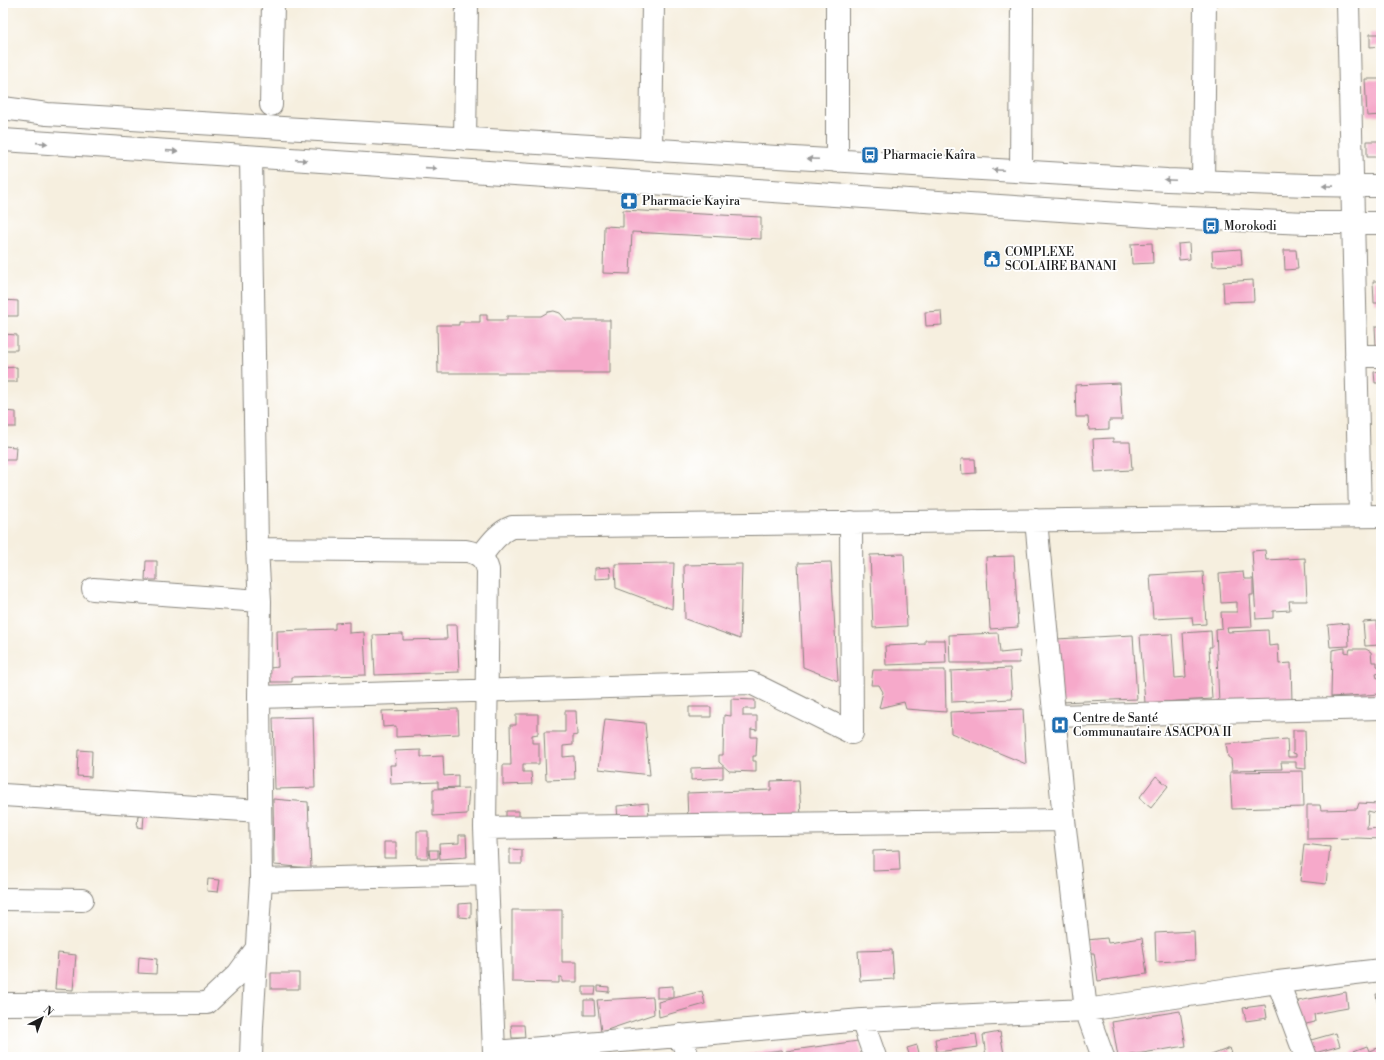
<svg xmlns="http://www.w3.org/2000/svg" width="1384" height="1060" font-family="'Libre Bodoni',serif">
  <style>
    .building { fill: #f6a9ca }
    .lines { fill: none; stroke-linecap: round; stroke-linejoin: round }
    .minor-casing { stroke: #89867e; stroke-width: 24 }
    .minor { stroke: #fff; stroke-width: 22 }
    .oneway { fill: #999 }
    .labels { text-anchor: middle; dominant-baseline: central; stroke-width: 3.5; stroke-linejoin: round; paint-order: stroke }
    .poi-label { font-size: 12px; fill: #1c1c1c; stroke: #fff; text-anchor: start }
  </style>
  <rect width="100%" height="100%" fill="#fff"/>
  <filter id="ink" filterUnits="userSpaceOnUse"><feTurbulence type="fractalNoise" baseFrequency=".025" numOctaves="2"/><feDisplacementMap in="SourceGraphic" scale="8" xChannelSelector="R" yChannelSelector="G"/><feConvolveMatrix kernelMatrix="1 2 1 2 8 2 1 2 1" color-interpolation-filters="sRGB"/></filter>
  <filter id="wash" filterUnits="userSpaceOnUse"><feTurbulence type="fractalNoise" baseFrequency=".012" numOctaves="4" result="noise"/><feDisplacementMap in="SourceGraphic" scale="16" xChannelSelector="R" yChannelSelector="G"/><feGaussianBlur stdDeviation="0.9" result="paint"/><feColorMatrix in="noise" values="0 0 0 0 0 0 0 0 0 0 0 0 0 0 0 0 0 1.4 0 .05"/><feComposite in="paint" operator="in"/></filter>
  <g filter="url(#wash)">
    <rect width="100%" height="100%" fill="#f6efdf"/>
    <g id="blocks">
      <path class="building" d="M1370,34h11v12l-11,1z
        M1365,79h16v36l-14,1z
        M1367,141h14v16h-14z
        M623,210l138,7v22l-129,-7 -2,42 -27,-1 1,-47 19,1z
        M1152,243l1,20 -21,1 -1,-20z
        M1189,243l1,16 -11,1 -1,-16z
        M1241,249l1,16 -29,1 -1,-15z
        M1284,250h12l2,19 -13,1z
        M1253,280l1,21 -30,1 -1,-20z
        M1373,281h7l1,22h-7z
        M3,300l15,1v15h-15z
        M554,311l6,2 6,7h44v53h-172l-1,-48h22v-3h21v-7h7v5h20v-4h34l7,-4z
        M941,311l1,14 -16,1 -1,-14z
        M1375,326h6v20h-5z
        M3,334l14,1v15h-14z
        M17,367v15h-14v-14z
        M1381,371v12h-6l-1,-11z
        M1120,383l2,37h-13v9l-20,1 -1,-13h-12l-1,-32z
        M3,411l13,1v15h-13z
        M1113,438v4h17l2,28 -37,2 -2,-33z
        M3,446l13,1 -1,13h-12z
        M961,459h14l1,14 -14,1z
        M1265,550l1,10 39,-2 2,43h-18l1,9 -17,1v7l-17,1 -4,-68z
        M904,554l3,72 -34,2 -3,-73z
        M1014,556l4,71 -28,2 -4,-72z
        M146,561h11v19h-12z
        M831,562l7,119 -35,-14 -5,-104z
        M674,563l-2,46 -56,-21 -1,-24z
        M742,564l-2,75 -55,-20 -1,-54z
        M610,567l1,11 -16,1v-11z
        M1203,572l3,52 -13,1 -1,-8 -39,2 -3,-44z
        M1243,572l1,7h9v16h-3l2,32 -25,1 1,4 40,-2 1,16 9,-1 1,19 12,-1 1,39 -73,3 -3,-76 6,-1 -1,-16h16v-10l-16,1 -2,-29z
        M1377,621l2,24 -14,1 -2,-24z
        M349,622v11l15,-1 2,43 -74,2v5h-21l-1,-14 8,-1 -1,-36 58,-2v-6z
        M1348,623l1,23 -19,1 -2,-22z
        M446,625h11l2,47 -84,3 -2,-40 30,-1v6l44,-1z
        M1211,631l1,16h-3l3,52 -67,4 -5,-68 32,-1 3,44 11,-1 -3,-44z
        M998,633l2,20 20,-2 -1,12h-69l-1,-28z
        M1133,635l4,64 -77,3 -4,-63z
        M925,640h20l1,23 -60,2 -1,-19 40,-2z
        M1345,648v4l4,1 1,-4h16l5,3 1,10h5v4l3,1v6l-4,1 1,4 3,-1v17l-49,3 1,-47z
        M1010,668l2,31 -60,3 -1,-31z
        M873,670h72l1,42 -40,-3 -2,-7 -25,6 4,-16 -4,-7h-8z
        M731,699l24,1v9h-12v7h14v14l-6,-1v8h6l-1,19h-3v5h3v11l-27,-1 -10,-9v-7h4l1,-40 7,1z
        M689,707h22v10h-22z
        M458,709l1,25 -63,3v-11l-13,1 -1,-16z
        M1023,709l3,55 -75,-31 -1,-21z
        M565,711h11l1,24 -4,1v9l-10,1v11l11,-1 1,23 -29,1 -2,-48h21z
        M516,714h22v20l-6,1v8h7v21h-16v8h8l1,12 -29,1v-20h8l-1,-40h6z
        M313,717l2,71 -40,1 -2,-71z
        M605,719l40,4 5,52 -51,-6z
        M1293,730h12l1,39 -10,-1v-6h-15l1,7 -50,1 -1,-11 -3,-2 -2,-13 61,-5 1,18h8v-3l-3,-1z
        M78,750l14,1 -1,26 -14,-1z
        M421,750v7l22,-1 1,20 14,-1v12l-20,1v-6l-47,2 -1,-19h6l-1,-14z
        M723,767v11l-32,2v-12z
        M1303,771l1,36 -72,2 -2,-37z
        M1156,776l12,10 -17,22 -12,-10z
        M799,780l2,37 -113,4 -1,-28 84,-3v-9z
        M469,788l-2,26 -34,2v-27z
        M273,799l35,3 3,66 -37,-3z
        M648,803l1,14 -31,3 -1,-14z
        M1359,803l21,1v10l-12,-3 -1,18 14,-1v11l-23,-1 -51,1v-34h13l1,5 36,-1z
        M506,811h13v14h-13z
        M138,815h6l-1,13 -6,-1z
        M417,831h11v27h-11z
        M459,835h7l1,22 -27,2 -1,-15 20,-1z
        M384,842h12v16h-12z
        M1304,844l26,3 -4,37 -26,-3z
        M510,849l12,1v14h-12z
        M429,850h9v8l-8,1z
        M899,850l1,20 -27,1v-20z
        M208,879l12,1 -2,12 -11,-1z
        M471,903v15l-12,-1v-13z
        M512,910h50v52h15v20h-15v-5h-3v6l-47,-1z
        M1194,931l1,29 -39,2 -1,-29z
        M1107,938l1,5 34,-5 5,36 -49,7 -4,-28h-5l-2,-13z
        M892,950l2,29 -34,2 -2,-30z
        M58,953l18,2 -3,35 -18,-1z
        M139,957l18,2 -1,15 -18,-1z
        M271,973h28v16h-28z
        M598,986l11,1v5l-11,-1z
        M673,986v12h-16v-11z
        M583,987h13l-1,8h-12z
        M702,991l3,13 -46,13 -1,-15z
        M1346,992l2,16 -34,6 1,8 -13,3 -4,-24z
        M1376,994h5v24h-1z
        M653,997l1,17 -53,18 -4,-32z
        M584,1000h10l1,15h-11z
        M1265,1005l2,13 -21,3 -3,-13z
        M1180,1011l6,35 -68,11 -6,-35z
        M511,1025h13l1,13h-13z
        M1000,1032l4,22 -18,3 -3,-22z
        M1336,1033l4,13 -25,7 -4,-13z
        M976,1034l2,13 -41,5 -2,-13z
        M858,1041l5,16h-76l-1,-6z
        M917,1045l3,12h-10l-3,-9z
        M1367,1046l2,5 12,-4v10h-28l-2,-5z
        M1230,1048l3,9h-27z
        M782,1050l2,7h-51v-1z"/>
    </g>
  </g>
  <g filter="url(#ink)">
    <use href="#blocks" fill-opacity="0" stroke="#89867e" stroke-width="1"/>
    <g class="lines">
      <defs>
        <path id="minor" d="M1348,3l12,513
          M271,105l2,-102
          M3,108l44,6 1120,66 141,5 73,1
          M465,139l2,-136
          M3,140l1163,77 141,6h74
          M651,149l2,-146
          M251,157l6,392 3,52 -1,96 2,183 -9,146 -1,31
          M837,161v-158
          M1021,171l1,-168
          M1203,182l2,-179
          M1356,356h25
          M1036,520l28,300 22,190 17,47
          M257,549l209,2c12,2 19,7 22,19l-3,258 9,224
          M481,556c8,-10 17,-24 31,-29l869,-11
          M93,589l167,12
          M259,697l492,-14 101,50 -1,-211
          M1054,716l327,-8
          M3,795l257,16
          M485,828l579,-8
          M261,880l226,-6
          M3,899l79,1
          M1278,982l28,75
          M3,1004l204,-1 31,-29 19,-26
          M862,1020l13,37
          M680,1035l8,22
          M494,1057v-5l368,-32 224,-10 192,-28 103,-12"/>
      </defs>
      <use href="#minor" class="minor-casing"/>
      <use href="#minor" class="minor"/>
    </g>
    <defs><path id="oneway-solid" d="M-6-.8H1V-3.2L6.5 0L1 3.2V.8H-6Z"/></defs>
    <g class="oneway">
      <use href="#oneway-solid" transform="translate(42 143) rotate(4)"/>
      <use href="#oneway-solid" transform="translate(172 151) rotate(4)"/>
      <use href="#oneway-solid" transform="translate(813 159) rotate(-177)"/>
      <use href="#oneway-solid" transform="translate(301 160) rotate(4)"/>
      <use href="#oneway-solid" transform="translate(431 168) rotate(4)"/>
      <use href="#oneway-solid" transform="translate(998 170) rotate(-177)"/>
      <use href="#oneway-solid" transform="translate(1170 180) rotate(-177)"/>
      <use href="#oneway-solid" transform="translate(1328 186) rotate(-179)"/>
    </g>
  </g>
  <defs>
    <symbol id="bus-square" viewBox="-11 -11 22 22"><rect x="-9" y="-9" width="18" height="18" rx="4" fill="#1f6fb2" stroke="#fff"/><path d="M-5-6H5V4H4V6H2V4H-2V6H-4V4H-5ZM-3.5-4V0h7V-4ZM-3.5 1.2v1.5H-2V1.2ZM2 1.2v1.5H3.5V1.2Z" fill="#fff"/></symbol>
    <symbol id="pharmacy-square" viewBox="-11 -11 22 22"><rect x="-9" y="-9" width="18" height="18" rx="4" fill="#1f6fb2" stroke="#fff"/><path d="M-2-6h4v4h4v4h-4v4h-4v-4h-4v-4h4Z" fill="#fff"/></symbol>
    <symbol id="civic-square" viewBox="-11 -11 22 22"><rect x="-9" y="-9" width="18" height="18" rx="4" fill="#1f6fb2" stroke="#fff"/><path d="M-.6-6.5H3V-4.5H.6V-3L4-1V1h2V6H-6V1h2V-1L-.6-3ZM-1.2 2.5V6h2.4V2.5Z" fill="#fff"/></symbol>
    <symbol id="hospital-square" viewBox="-11 -11 22 22"><rect x="-9" y="-9" width="18" height="18" rx="4" fill="#1f6fb2" stroke="#fff"/><path d="M-5-5h3v3.5h4V-5h3V5h-3V1.5h-4V5h-3Z" fill="#fff"/></symbol>
  </defs>
  <g fill-rule="evenodd">
    <use href="#bus-square" x="860" y="145" width="20" height="20"/>
    <use href="#pharmacy-square" x="619" y="191" width="20" height="20"/>
    <use href="#bus-square" x="1201" y="216" width="20" height="20"/>
    <use href="#civic-square" x="982" y="249" width="20" height="20"/>
    <use href="#hospital-square" x="1050" y="715" width="20" height="20"/>
  </g>
  <g class="labels">
    <g class="poi-label">
      <text x="883" y="155">Pharmacie Kaîra</text>
      <text x="642" y="201">Pharmacie Kayira</text>
      <text x="1224" y="226">Morokodi</text>
      <text x="1005" y="252">COMPLEXE<tspan x="1005" dy="14">SCOLAIRE BANANI</tspan></text>
      <text x="1073" y="718">Centre de Santé<tspan x="1073" dy="14">Communautaire ASACPOA II</tspan></text>
    </g>
  </g>
  <rect width="1384" height="1060" fill="none" stroke="#fff" stroke-width="16"/>
  <g transform="translate(42 1018) rotate(42)" stroke="#ffffff" stroke-width="3" paint-order="stroke">
  <path d="M0-3L7 15L0 10L-7 15Z" fill="#1c1c1c"/>
  <text y="-6" font-size="11" font-weight="bold" text-anchor="middle" fill="#1c1c1c">N</text>
  </g>
</svg>
